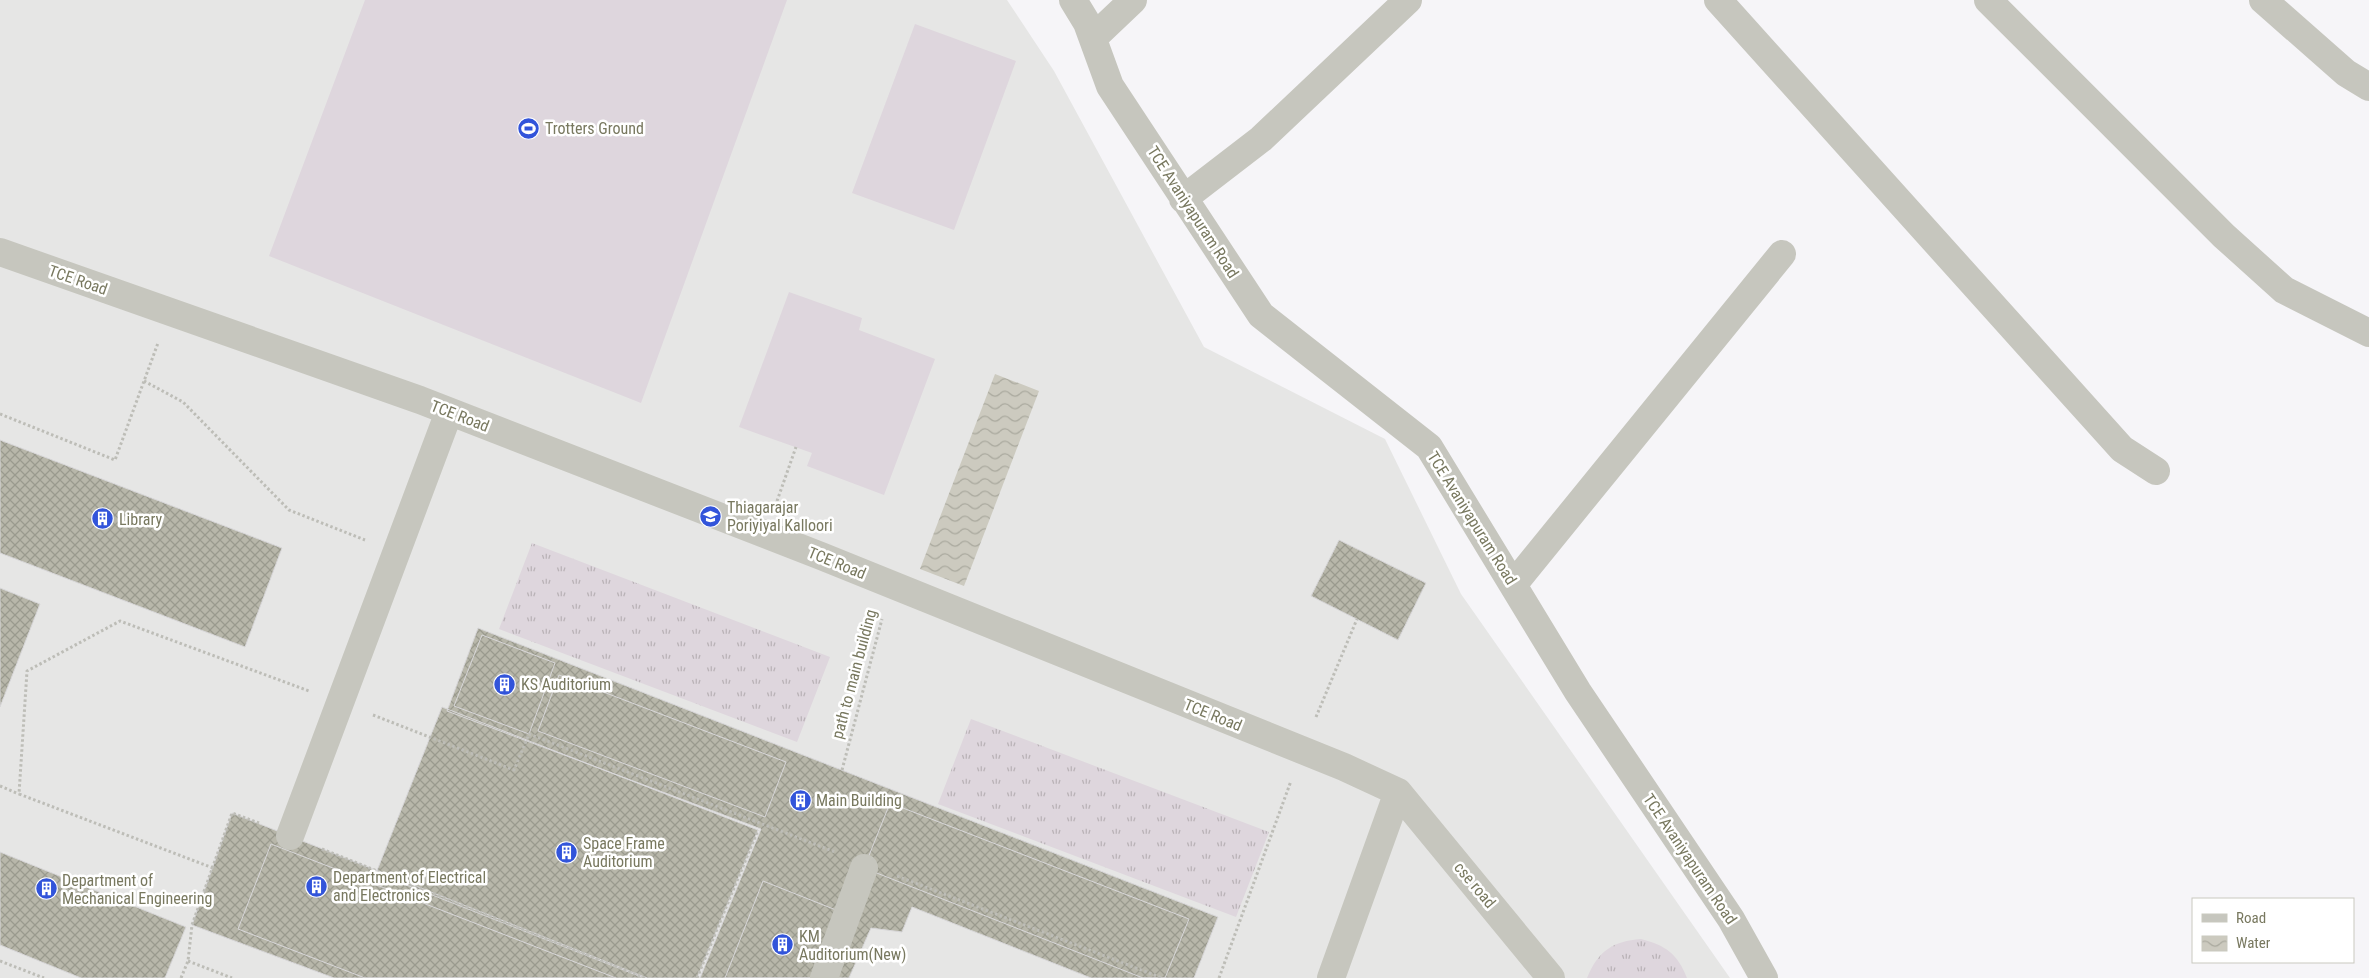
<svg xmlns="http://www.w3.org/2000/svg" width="2369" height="978" font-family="'Roboto Condensed',sans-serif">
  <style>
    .built { fill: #e6e6e5 }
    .grass { fill: url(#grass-tufts) }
    .pitch { fill: #ded6dd }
    .water { fill: url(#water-waves) }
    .building { fill: url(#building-cross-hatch); stroke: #d8d7d9 }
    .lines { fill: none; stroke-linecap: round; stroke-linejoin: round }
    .path { stroke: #bdbdb7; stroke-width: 3; stroke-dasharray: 2.5 2.5; stroke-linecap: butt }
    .minor { stroke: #c6c6be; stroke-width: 28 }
    .labels { text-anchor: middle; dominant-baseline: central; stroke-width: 5; stroke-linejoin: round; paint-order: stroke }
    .poi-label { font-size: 16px; fill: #78785f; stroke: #fff; text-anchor: start }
    .street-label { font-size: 16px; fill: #78785f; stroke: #fff }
  </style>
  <defs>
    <pattern id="grass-tufts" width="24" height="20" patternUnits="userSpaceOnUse" patternTransform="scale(1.25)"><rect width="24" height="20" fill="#ded6dd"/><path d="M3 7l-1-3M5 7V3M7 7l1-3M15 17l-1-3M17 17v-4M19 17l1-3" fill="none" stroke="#b9b2b6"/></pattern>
    <pattern id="water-waves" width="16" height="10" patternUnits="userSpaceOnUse" patternTransform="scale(1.25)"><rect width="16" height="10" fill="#cccabf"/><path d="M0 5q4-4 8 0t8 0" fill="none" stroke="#aaa99e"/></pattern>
    <pattern id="building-cross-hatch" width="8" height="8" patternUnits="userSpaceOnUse" patternTransform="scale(1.25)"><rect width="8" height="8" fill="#b8b7aa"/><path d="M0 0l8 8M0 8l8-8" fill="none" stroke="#9a9a8e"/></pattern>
  </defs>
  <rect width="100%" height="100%" fill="#f6f5f8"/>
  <path class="built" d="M0,0h1007l47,71 150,276 181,92 76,155 269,384h-1730z"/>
  <path class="grass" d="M532,543l298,114 -33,85 -298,-113z
    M971,719l298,113 -33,85 -298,-113z
    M1641,939c24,6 37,15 46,39h-100c11,-27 26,-37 54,-39z"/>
  <path class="pitch" d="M365,0h422l-146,403 -372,-147z
    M915,24l101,37 -62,169 -102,-37z
    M789,292l73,26 -3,12 76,29 -51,136 -77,-29 5,-13 -73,-26z"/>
  <path class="water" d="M995,374l44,17 -75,195 -44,-17z"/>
  <path class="building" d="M0,440l282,108 -37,99 -245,-94z
    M1339,540l87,43 -28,57 -87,-44z
    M0,588l40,16 -40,103z
    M478,628l740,289 -24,61h-103l-179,-71 -10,25 -31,-4 -22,50h-149l61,-149 -314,-118z
    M482,635l73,28 -26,71 -75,-28z
    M559,675l227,87 -21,55 -227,-86z
    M442,707l316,123 -61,148h-53l-268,-105z
    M890,803l299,116 -24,59h-22l-279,-110z
    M232,813l58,23 357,142h-313l-142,-53z
    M271,844l345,134h-251l-127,-49z
    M0,852l186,75 -21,51h-84l-81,-33z
    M763,881l78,31 -27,66h-89z"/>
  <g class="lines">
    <path class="path" d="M144,381l39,21 106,108 76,30
      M0,414l115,46 43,-117
      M777,501l19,-54
      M373,715l141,55 15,-36 306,118
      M1316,717l41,-98
      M842,770l40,-151
      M0,786l19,8
      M322,849l323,129
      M213,868l-194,-74 8,-123 93,-50 189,70
      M897,876l265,102
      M0,961l44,17
      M188,961l44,17
      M181,978l7,-17 4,-36 40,-112 27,10
      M697,978l61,-148
      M1219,978l72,-197"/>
    <path class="minor" d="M1073,0l14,23 23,63 151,229 168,132 149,245 153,227 33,59
      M1718,0l404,449 34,22
      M1988,0l236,236 60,54 85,43
      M2263,0l83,73 23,14
      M1093,38l40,-38
      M1183,199l78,-60 147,-139
      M0,252l420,148 401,156 523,211 54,25 -67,186
      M1513,585l269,-331
      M1398,792l153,186
      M290,836l159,-424
      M824,978l40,-110"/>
  </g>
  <defs>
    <symbol id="stadium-disc" viewBox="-11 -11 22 22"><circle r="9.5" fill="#3254da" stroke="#fff"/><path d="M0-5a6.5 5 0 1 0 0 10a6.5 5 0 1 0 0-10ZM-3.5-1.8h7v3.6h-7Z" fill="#fff"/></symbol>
    <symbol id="university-disc" viewBox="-11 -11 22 22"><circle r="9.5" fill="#3254da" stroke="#fff"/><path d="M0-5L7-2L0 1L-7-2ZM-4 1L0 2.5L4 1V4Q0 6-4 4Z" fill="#fff"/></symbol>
    <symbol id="building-disc" viewBox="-11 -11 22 22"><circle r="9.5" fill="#3254da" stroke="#fff"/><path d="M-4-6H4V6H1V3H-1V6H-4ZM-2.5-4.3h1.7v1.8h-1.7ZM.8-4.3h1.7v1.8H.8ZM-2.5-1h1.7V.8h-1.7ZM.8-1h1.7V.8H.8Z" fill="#fff"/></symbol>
  </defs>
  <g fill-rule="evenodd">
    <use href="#stadium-disc" x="516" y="116" width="25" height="25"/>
    <use href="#university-disc" x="698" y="504" width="25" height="25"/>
    <use href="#building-disc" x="90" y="506" width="25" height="25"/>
    <use href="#building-disc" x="492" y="672" width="25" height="25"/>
    <use href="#building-disc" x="788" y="788" width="25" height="25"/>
    <use href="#building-disc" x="554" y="840" width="25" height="25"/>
    <use href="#building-disc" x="304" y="874" width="25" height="25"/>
    <use href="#building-disc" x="34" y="876" width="25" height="25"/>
    <use href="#building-disc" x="770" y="932" width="25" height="25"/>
  </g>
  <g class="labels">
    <g class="poi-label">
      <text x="545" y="128">Trotters Ground</text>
      <text x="727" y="507">Thiagarajar<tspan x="727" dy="18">Poriyiyal Kalloori</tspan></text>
      <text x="119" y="519">Library</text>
      <text x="521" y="684">KS Auditorium</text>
      <text x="816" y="800">Main Building</text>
      <text x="583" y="843">Space Frame<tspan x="583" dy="18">Auditorium</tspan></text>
      <text x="333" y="877">Department of Electrical<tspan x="333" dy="18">and Electronics</tspan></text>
      <text x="62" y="880">Department of<tspan x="62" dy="18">Mechanical Engineering</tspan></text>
      <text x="799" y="936">KM<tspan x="799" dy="18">Auditorium(New)</tspan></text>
    </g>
    <g class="street-label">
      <text transform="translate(1193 212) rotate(57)">TCE Avaniyapuram Road</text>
      <text transform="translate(78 280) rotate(19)">TCE Road</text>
      <text transform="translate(460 416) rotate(21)">TCE Road</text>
      <text transform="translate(1472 518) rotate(58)">TCE Avaniyapuram Road</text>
      <text transform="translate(837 563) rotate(22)">TCE Road</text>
      <text transform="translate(854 674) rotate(-75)">path to main building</text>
      <text transform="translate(1213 715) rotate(22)">TCE Road</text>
      <text transform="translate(1690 859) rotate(56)">TCE Avaniyapuram Road</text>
      <text transform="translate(1475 885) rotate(50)">cse road</text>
    </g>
  </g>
  <rect x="2192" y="898" width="162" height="65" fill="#ffffff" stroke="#c9c9bf"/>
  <rect x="2202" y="914" width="25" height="8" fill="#c6c6be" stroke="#c9c9bf"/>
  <text x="2236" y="923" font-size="15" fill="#78785f">Road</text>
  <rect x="2202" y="936" width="25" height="15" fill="url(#water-waves)" stroke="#c9c9bf"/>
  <text x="2236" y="948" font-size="15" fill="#78785f">Water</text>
</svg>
